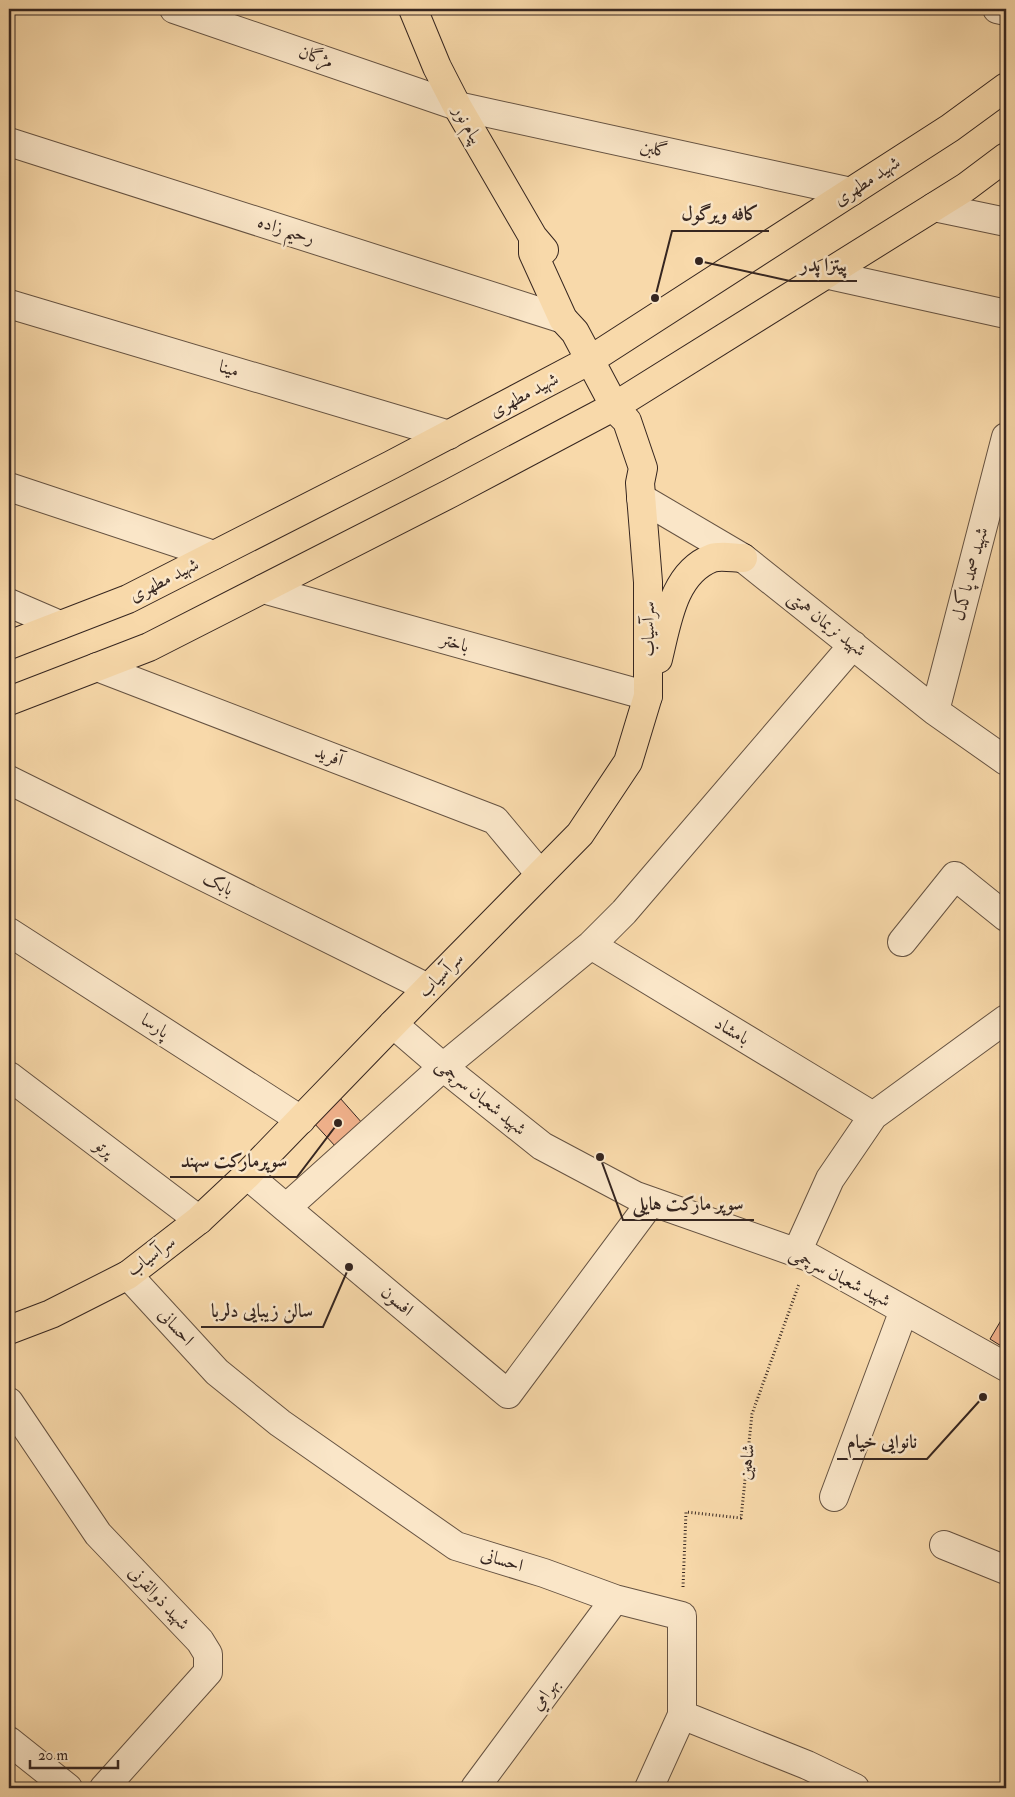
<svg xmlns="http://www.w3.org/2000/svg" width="1015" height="1797" font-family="'IM FELL Double Pica',Amiri,serif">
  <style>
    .building { fill: #eeaf89; stroke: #362620 }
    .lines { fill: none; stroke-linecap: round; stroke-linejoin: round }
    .minor-casing { stroke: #665342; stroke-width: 30 }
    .major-casing { stroke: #362620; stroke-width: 30 }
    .path { stroke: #362620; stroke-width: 3; stroke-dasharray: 1 2.5; stroke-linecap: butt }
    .minor { stroke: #fae6c8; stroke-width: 28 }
    .major { stroke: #f8d9aa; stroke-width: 28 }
    .labels { text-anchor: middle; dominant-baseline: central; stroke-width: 5; stroke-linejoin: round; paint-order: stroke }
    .street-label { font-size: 18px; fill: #362620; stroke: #fae6c8 }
    .leader { fill: none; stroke: #362620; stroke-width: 2 }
    .callout-dot { fill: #362620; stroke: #fae6c8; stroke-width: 2 }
    .callout-label { font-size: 19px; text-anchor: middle; font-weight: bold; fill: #362620; stroke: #fae6c8; stroke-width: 5; stroke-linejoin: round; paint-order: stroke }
  </style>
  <rect width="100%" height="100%" fill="#f8d9aa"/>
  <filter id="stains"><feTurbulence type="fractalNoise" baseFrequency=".004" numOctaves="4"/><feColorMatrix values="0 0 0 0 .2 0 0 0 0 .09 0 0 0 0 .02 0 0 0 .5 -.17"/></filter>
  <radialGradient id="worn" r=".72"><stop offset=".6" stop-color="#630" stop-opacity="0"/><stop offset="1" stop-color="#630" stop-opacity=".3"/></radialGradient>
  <path class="building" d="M340,1098l23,26 -27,23 -23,-25z
    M1006,1312v37l-16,-10z"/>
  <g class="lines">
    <defs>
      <path id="minor" d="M174,9l283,97 394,86
        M997,9l9,2
        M9,142l554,177
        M934,207l72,15
        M825,274l181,40
        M9,304l440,131
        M9,487l205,68
        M641,498l102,60 192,153 71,50
        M263,589l385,107
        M9,603l51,22
        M97,667l398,153 45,54
        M935,711l71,-274
        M9,780l419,208
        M9,932l292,188
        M902,942l53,-66 51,41
        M591,945l282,171
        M393,1024l50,43 99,79 94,50 173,61 197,110
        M9,1076l190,144
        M247,1175l39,33 157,-141 148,-122 33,-33 229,-267
        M286,1208l222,186 143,-192
        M797,1252l33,-73 43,-63 133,-97
        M128,1275l89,97 63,51 176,123 88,27 71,26 67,17v99l125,50 48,23
        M9,1402l89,132 102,107 8,13v18l-104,116
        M834,1497l70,-187
        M944,1545l62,25
        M9,1741l59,47
        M475,1788l140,-189
        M649,1788l33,-73"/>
      <path id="major" d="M413,9l24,58 20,39 76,131 11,13
        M9,645l119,-46 263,-134 199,-105 360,-232 56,-41
        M658,659c9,-36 15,-86 54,-101 9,-3 22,0 31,0
        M9,701l140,-54 302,-154 164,-87 351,-219 40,-30
        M9,1330l42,-16 77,-39 71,-55 48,-45 146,-151 187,-190 48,-72 20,-66v-114l-8,-99 3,-15 -16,-47 -10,-10 -42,-79 -12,-13 -30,-66v-16"/>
    </defs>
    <use href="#minor" class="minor-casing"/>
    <use href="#major" class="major-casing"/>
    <path class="path" d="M683,1587l3,-75 55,6 11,-104 47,-130"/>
    <use href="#minor" class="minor"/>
    <use href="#major" class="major"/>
  </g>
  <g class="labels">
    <g class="street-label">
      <text transform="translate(316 57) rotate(19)">مژگان</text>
      <text transform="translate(468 125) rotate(60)">پیام نور</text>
      <text transform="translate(654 149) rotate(12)">گلبن</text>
      <text transform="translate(867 181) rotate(-33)">شهید مطهری</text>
      <text transform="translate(286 230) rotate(18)">رحیم زاده</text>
      <text transform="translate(229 369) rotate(17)">مینا</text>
      <text transform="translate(524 395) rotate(-28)">شهید مطهری</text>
      <text transform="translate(970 574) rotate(-75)">شهید صمد پاکدل</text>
      <text transform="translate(164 580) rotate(-27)">شهید مطهری</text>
      <text transform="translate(827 624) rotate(38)">شهید نریمان همتی</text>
      <text transform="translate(648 629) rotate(-90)">سرآسیاب</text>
      <text transform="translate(455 643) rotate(16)">باختر</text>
      <text transform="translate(329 756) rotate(21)">آفرید</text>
      <text transform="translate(218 884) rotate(26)">بابک</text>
      <text transform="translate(441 975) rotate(-45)">سرآسیاب</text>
      <text transform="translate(155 1026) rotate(33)">پارسا</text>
      <text transform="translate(732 1031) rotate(31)">بامشاد</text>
      <text transform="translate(481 1097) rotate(39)">شهید شعبان سرچمی</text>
      <text transform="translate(104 1148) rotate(37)">پرتو</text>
      <text transform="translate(151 1256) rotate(-37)">سرآسیاب</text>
      <text transform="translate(840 1277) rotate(27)">شهید شعبان سرچمی</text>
      <text transform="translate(397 1301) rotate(40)">افسون</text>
      <text transform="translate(176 1327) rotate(48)">احسانی</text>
      <text transform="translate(747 1462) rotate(-84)">شاهین</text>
      <text transform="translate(502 1560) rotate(17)">احسانی</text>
      <text transform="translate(159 1598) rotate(47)">شهید ذوالقرنی</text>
      <text transform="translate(545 1694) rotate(-53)">بهرامي</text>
    </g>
  </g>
  <path class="leader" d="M655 298L672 231H769M699 261L790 281H857M338 1123L297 1177H170M600 1157L623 1220H754M349 1267L323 1327H201M983 1397L927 1459H837"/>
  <g class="callout-dot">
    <circle cx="655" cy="298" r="5"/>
    <circle cx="699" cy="261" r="5"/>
    <circle cx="338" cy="1123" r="5"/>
    <circle cx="600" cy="1157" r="5"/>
    <circle cx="349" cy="1267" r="5"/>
    <circle cx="983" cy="1397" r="5"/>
  </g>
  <g class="callout-label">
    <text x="720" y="220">کافه ویرگول</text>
    <text x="824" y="271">پیتزا پدر</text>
    <text x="234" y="1167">سوپرمارکت سهند</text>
    <text x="688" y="1210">سوپر مارکت هایلی</text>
    <text x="262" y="1317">سالن زیبایی دلربا</text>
    <text x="882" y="1448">نانوایی خیام</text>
  </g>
  <rect width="1015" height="1797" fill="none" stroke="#f8d9aa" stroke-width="30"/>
  <rect x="10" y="10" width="995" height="1777" fill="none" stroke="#362620" stroke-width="2.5"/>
  <rect x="15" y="15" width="985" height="1767" fill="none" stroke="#362620"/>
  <path d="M30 1760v8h88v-8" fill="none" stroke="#362620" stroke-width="2.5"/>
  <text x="38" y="1760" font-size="15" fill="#362620" stroke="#fae6c8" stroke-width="4" paint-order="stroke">20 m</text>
  <rect width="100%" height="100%" filter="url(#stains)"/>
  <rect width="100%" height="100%" fill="url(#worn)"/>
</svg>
